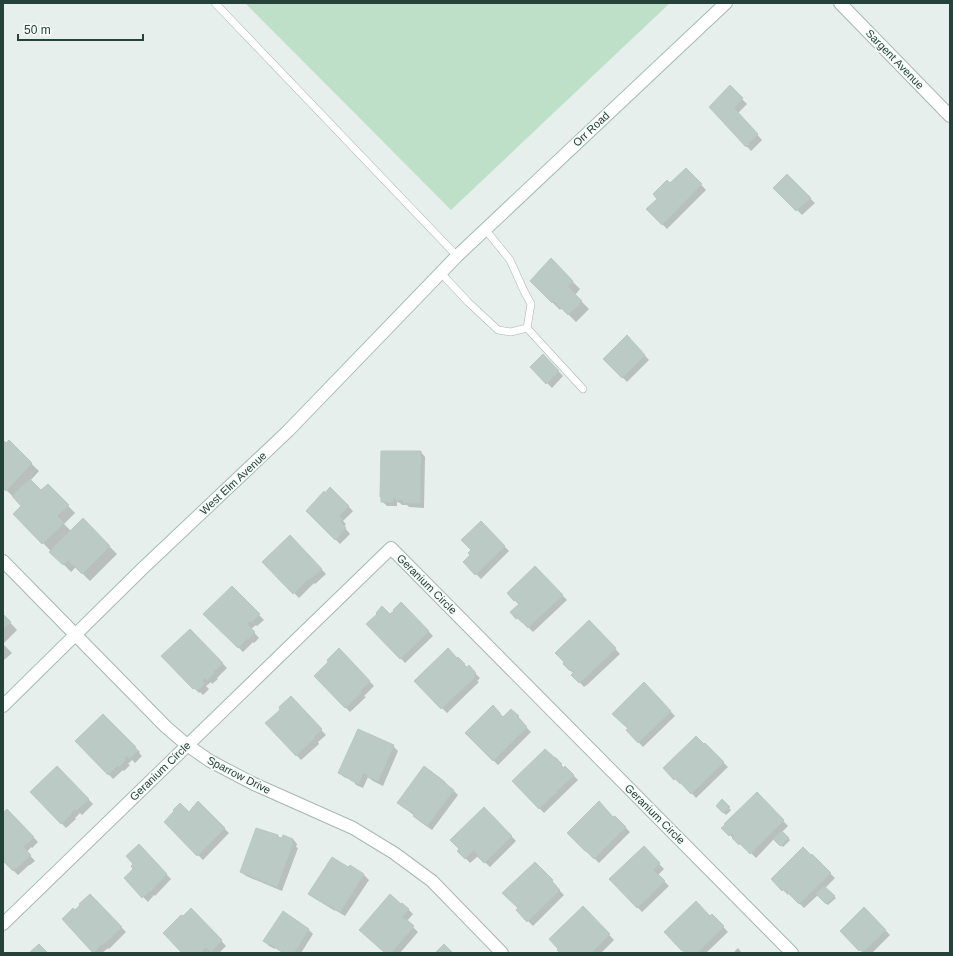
<svg xmlns="http://www.w3.org/2000/svg" width="953" height="956" font-family="Helvetica,sans-serif">
  <style>
    .green { fill: #bfe0c8 }
    .shadow { fill: #0003 }
    .building { fill: #bbcac4; stroke: #b8c9c2 }
    .lines { fill: none; stroke-linecap: round; stroke-linejoin: round }
    .lane-casing { stroke: #a8b8b2; stroke-width: 8 }
    .street-casing { stroke: #a8b8b2; stroke-width: 14 }
    .secondary-casing { stroke: #a4bbb3; stroke-width: 14 }
    .lane { stroke: #fff; stroke-width: 7 }
    .street { stroke: #fff; stroke-width: 12 }
    .secondary { stroke: #fff; stroke-width: 12 }
    .labels { text-anchor: middle; dominant-baseline: central; stroke-width: 3.5; stroke-linejoin: round; paint-order: stroke }
    .street-label { font-size: 11px; fill: #24423a; stroke: #f7fbf9 }
  </style>
  <rect width="100%" height="100%" fill="#e6efeb"/>
  <path class="green" d="M245,3h425l-219,207z"/>
  <path class="shadow" d="M730,87l17,17 -9,9 24,27 -11,11 -41,-44z
    M686,169l20,21 -39,39 -19,-20 11,-10 11,-15z
    M787,176l28,27 -13,12 -27,-27z
    M551,260l29,29 -5,6 14,14 -13,13 -14,-14 -2,2 -29,-29z
    M631,341l18,19 -22,22 -22,-23z
    M543,355l20,21 -11,12 -21,-21z
    M3,441l3,3 3,-2 30,29 -9,10 11,11 7,-7 27,28 -11,11 7,7 12,-11 34,34 -27,27 -14,-14 -5,5 -56,-58 8,-8 -20,-19z
    M421,452l4,5 -1,51 -15,-1 -2,-2h-5l-2,-2 -3,-1v4h-10l-5,-5v-3l-1,-1z
    M330,488l23,23 -10,10 3,3 -2,3 6,7 -10,10 -33,-33z
    M481,522l28,29 -28,28 -17,-17 7,-7z
    M290,537l36,37 -11,10 -1,-1 -15,15 -35,-36z
    M535,568l32,32 -34,32 -10,-10 -1,1 -11,-11 8,-7 -10,-11z
    M232,587l32,33 -7,6 -1,-1 -5,4 8,9 -5,5 -1,-1 -10,10 -38,-38z
    M401,603l32,33 -28,27 -37,-39 22,-8z
    M3,615l14,15 -14,14 9,9 -9,8z
    M589,621l31,33 -32,30 -4,3 -11,-12 1,-1 -10,-10z
    M190,630l37,38 -10,10 1,1 -6,5 -1,-2 -5,4 3,3 -6,6 -3,-3 -1,1 -36,-37z
    M339,649l35,37 -10,10 2,1 -16,15 -35,-36 15,-14z
    M458,658l10,10 1,-1 11,11 -3,3 2,1 -32,31 -32,-32z
    M644,684l31,32 -32,31 -16,-17 1,-1 -14,-15z
    M296,702l30,33 -8,7 1,2 -18,16 -35,-37 16,-13z
    M511,710l12,12 -1,1 9,9 -33,33 -32,-32 38,-15z
    M103,715l37,37 -1,1 3,3 -7,7 -3,-3 -4,4 2,1 -6,6 -1,-1 -10,9 -37,-38z
    M705,744l23,23 -32,31 -14,-16 -2,2 -16,-16z
    M393,746l5,5 -15,35 -10,-5 -5,-4 -5,11 -7,-3 -3,-4 -9,-4 -5,-4z
    M555,759l9,9 1,-1 13,13 -34,33 -31,-32z
    M57,767l36,37 -11,11 -2,-2 -5,5 1,1 -10,9 -35,-36z
    M425,767l20,15 13,13 -26,35 -13,-9 -4,-5 -12,-9 -4,-4z
    M757,793l31,33 -6,6 8,8 -7,7 -9,-8 -18,19 -10,-10 -1,1 -10,-10v1l-12,-12z
    M722,801l9,9 -5,5 -9,-9z
    M198,802l31,31 -26,27 -38,-38 24,-9z
    M484,808l32,33 -26,26 -12,-11 -8,7 -11,-12z
    M7,810l31,32 -6,6 -1,-1 -4,5 8,9 -5,4h-1l-11,10 -15,-15v-45z
    M615,817l15,15 -31,31 -8,-8h-1l-22,-22z
    M278,836l2,3h13l4,5 -1,3 2,1 -16,43 -36,-15 -5,-4z
    M139,846l32,33 -16,17 -1,-1 -6,7 -23,-24 10,-9 -1,-5z
    M644,848l20,21 -6,6 11,11 -27,26 -31,-33z
    M812,856l23,22 -10,10 11,10 -8,7 -10,-10 -14,13 -15,-15 -1,2 -16,-16z
    M535,863l22,23 -1,1 8,8 -31,31 -16,-16 2,-2z
    M350,866l14,9 5,5 -24,36 -10,-6v1l-21,-13 -5,-4z
    M90,895l36,37 -17,17 -1,-1 -6,5h-7l-32,-34 12,-8z
    M401,905l7,4 5,5 -6,7 11,11 -18,21h-14z
    M583,907l31,33 -13,13h-40z
    M864,908l26,27 -18,18h-9l-22,-22z
    M191,909l35,37 -7,7h-6l-2,-2 -2,2h-25l-1,-35z
    M712,915l16,17 -22,21h-21z
    M308,929l5,5 -12,19h-18l-8,-5v1l-6,-3 -4,-5z
    M738,948l4,5h-9z"/>
  <path class="building" d="M730,85l13,13 -9,10 24,26 -12,13 -37,-40z
    M686,168l16,16 -40,41 -16,-16 11,-10 -4,-5 14,-14 3,3z
    M787,174l24,24 -15,13 -23,-23z
    M551,258l22,23 -5,6 14,14 -14,14 -14,-14 -2,2 -22,-22z
    M627,335l18,20 -23,23 -19,-19z
    M543,354l16,17 -13,13 -16,-17z
    M3,440l3,3 3,-3 23,23 -26,28 -3,-3z
    M381,451h40l-1,52h-17v-3h-7v-2h-3l-1,4h-11v-5h-1z
    M30,479l11,11 7,-6 21,21 -12,11 7,7 -22,21 -29,-30 8,-8 -9,-10z
    M330,487l19,19 -10,10 3,3 -2,2 6,7 -11,12 -29,-29 18,-20 1,2z
    M83,518l27,28 -28,28 -14,-14 -5,5 -14,-13z
    M481,521l24,25 -30,29 -12,-13 7,-7 -2,-2 3,-3 -10,-10z
    M290,535l32,34 -13,11 -1,-1 -15,15 -31,-32z
    M535,566l28,29 -35,33 -10,-10 -2,1 -6,-7 9,-8 -3,-4 -2,1 -7,-8z
    M232,586l28,28 -8,8 -1,-1 -4,3 8,8 -6,7 -1,-1 -10,10 -35,-34z
    M401,602l28,29 -29,28 -34,-35 11,-10 -1,-1 6,-7 8,8 4,-3 -1,-1z
    M3,614l8,8 -8,7z
    M589,620l27,28 -33,32h-1l-3,3 -8,-8 3,-3 -2,-3 -2,2 -7,-7 1,-2 -9,-9z
    M190,629l33,34 -10,9 1,1 -7,7 -2,-2 -3,3 3,2 -8,8 -2,-3 -2,1 -32,-33z
    M339,648l31,33 -10,10 2,1 -17,16 -31,-32 14,-14 -1,-2z
    M448,648l9,10 1,-1 7,7 -2,1 3,3 3,-3 7,8 -3,3 2,1 -34,32 -27,-28z
    M644,682l27,29 -33,32 -12,-13 2,-2 -5,-4 -11,-10z
    M291,696l31,33 -8,8 1,1 -19,18 -31,-33 15,-13 -1,-3z
    M493,705l7,8v1l3,3 8,-8 8,7 -1,1 9,10 -34,34 -28,-28z
    M103,714l33,33 -1,1 3,3 -9,8 -2,-3 -3,2 2,2 -7,7 -1,-2 -10,10 -33,-34z
    M358,729l36,16 -16,36 -11,-4 1,-2 -5,-2 -4,11 -9,-4 1,-1 -13,-6z
    M696,736l8,8 1,-1 19,19 -33,32 -15,-16 -2,2 -11,-12z
    M545,749l10,9v-1l7,7 -1,1 2,3 2,-2 9,9 -35,34 -27,-28z
    M57,766l32,33 -12,11 -2,-1 -4,3 1,1 -11,11 -31,-32z
    M424,766l21,16 -1,1 10,7 -27,36 -14,-10 2,-2 -5,-4 -1,1 -12,-8z
    M757,792l27,28 -34,34 -10,-11 -1,2 -7,-7 2,-2 -2,-3 -3,3 -8,-8 4,-3 -1,-1z
    M722,799l8,8 -7,6 -7,-7z
    M198,801l27,27 -28,28 -33,-34 10,-11 -1,-1 7,-7 9,9z
    M599,801l14,16 2,-1 11,11 -32,32 -8,-8h-1l-18,-18z
    M484,807l28,29 -28,27 -7,-7 1,-1 -4,-5 -9,9 -8,-8 2,-2 -9,-9z
    M7,809l27,28 -7,7 -1,-1 -3,4 8,8 -18,16 -10,-10v-48z
    M256,828l22,7v2l4,1 1,-3 10,4 -1,3 1,1 -16,44 -37,-15z
    M782,831l7,7 -9,8 -7,-7z
    M139,844l28,30 -17,18 -1,-1 -7,7 -18,-20 9,-9 -2,-3 2,-2 -7,-8z
    M644,846l16,17 -7,7 4,4v-1l8,8 -28,27 -28,-29z
    M803,847l8,8 1,-1 19,19 -32,31 -15,-15 -2,2 -11,-12z
    M332,857l16,10 2,-2 14,9 -24,38 -10,-6v1l-22,-13z
    M535,862l18,18 -1,2 8,8 -33,32 -11,-12 2,-2 -16,-15z
    M824,886l11,10 -9,8 -10,-10z
    M90,894l32,33 -19,18 -1,-1 -9,9 -31,-34 11,-11 2,2 5,-5 -1,-1z
    M390,894l11,10 1,-1 7,6 -7,8 3,3 1,-1 8,7 -23,27h-6l-26,-23z
    M696,901l14,15 2,-2 12,12 -27,27h-12l-3,-3v1l-18,-19z
    M583,906l27,28 -19,19h-31l-3,-3 1,-1 -9,-10z
    M864,907l22,23 -23,22 -2,-3 -2,2 -19,-20z
    M191,908l31,32 -11,12 -5,-5 -4,4 2,2h-22l-19,-20 18,-18 2,1z
    M283,911l26,18 -15,24h-10l-14,-9 -1,1 -6,-4z
    M39,944l9,9h-19z
    M444,944l9,9h-18z"/>
  <g class="lines">
    <defs>
      <path id="lane" d="M215,3l242,253
        M485,229l25,31 14,31 7,13 -4,24
        M440,272l28,30 30,28 13,2 16,-4 56,61"/>
      <path id="street" d="M840,3l110,113
        M3,561l163,166 21,18 23,16 44,23 99,44 41,25 38,28 70,72
        M3,924l388,-376 401,405"/>
      <path id="secondary" d="M3,706l139,-137 146,-138 169,-175 269,-253"/>
    </defs>
    <use href="#lane" class="lane-casing"/>
    <use href="#street" class="street-casing"/>
    <use href="#secondary" class="secondary-casing"/>
    <use href="#lane" class="lane"/>
    <use href="#street" class="street"/>
    <use href="#secondary" class="secondary"/>
  </g>
  <g class="labels">
    <g class="street-label">
      <text transform="translate(895 59) rotate(46)">Sargent Avenue</text>
      <text transform="translate(591 129) rotate(-43)">Orr Road</text>
      <text transform="translate(233 483) rotate(-43)">West Elm Avenue</text>
      <text transform="translate(427 584) rotate(45)">Geranium Circle</text>
      <text transform="translate(160 771) rotate(-44)">Geranium Circle</text>
      <text transform="translate(239 775) rotate(27)">Sparrow Drive</text>
      <text transform="translate(655 814) rotate(45)">Geranium Circle</text>
    </g>
  </g>
  <rect width="953" height="956" fill="none" stroke="#24423a" stroke-width="8"/>
  <path d="M18 34v6h125v-6" fill="none" stroke="#24423a" stroke-width="2"/>
  <text x="24" y="34" font-size="12" fill="#24423a" stroke="#f7fbf9" stroke-width="3" paint-order="stroke">50 m</text>
</svg>
